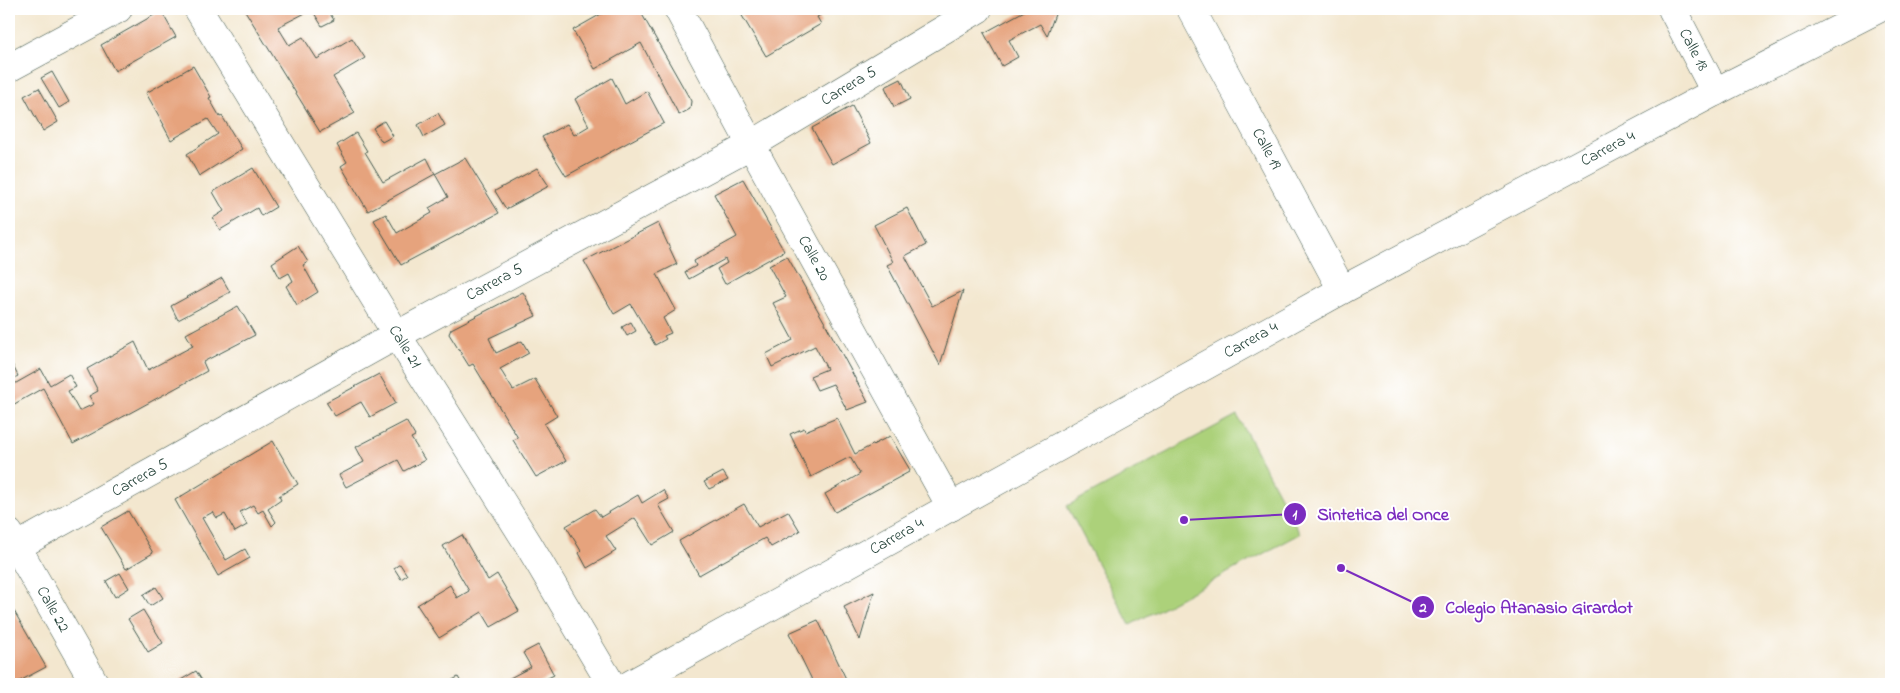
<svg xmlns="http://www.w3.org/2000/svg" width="1900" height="693" font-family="'Indie Flower',sans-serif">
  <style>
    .green { fill: #acd17a; stroke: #668757 }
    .building { fill: #e6a37d }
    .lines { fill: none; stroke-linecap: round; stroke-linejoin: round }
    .minor-casing { stroke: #3f564b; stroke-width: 29 }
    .minor { stroke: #fff; stroke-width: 28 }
    .labels { text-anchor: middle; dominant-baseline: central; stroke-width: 4; stroke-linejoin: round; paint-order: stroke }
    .street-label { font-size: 16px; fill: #1f3d34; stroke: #fff }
    .leader { fill: none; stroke: #7b2cbf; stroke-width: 2 }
    .callout-dot { fill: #7b2cbf; stroke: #fff; stroke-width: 2 }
    .mark-label { font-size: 15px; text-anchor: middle; font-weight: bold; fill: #fff }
    .callout-label { font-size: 18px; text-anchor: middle; font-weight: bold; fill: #7b2cbf; stroke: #fff; stroke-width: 4; stroke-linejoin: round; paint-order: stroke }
  </style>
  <rect width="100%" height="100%" fill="#fff"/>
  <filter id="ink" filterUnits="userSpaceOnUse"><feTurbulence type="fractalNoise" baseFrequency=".02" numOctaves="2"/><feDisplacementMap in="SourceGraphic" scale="10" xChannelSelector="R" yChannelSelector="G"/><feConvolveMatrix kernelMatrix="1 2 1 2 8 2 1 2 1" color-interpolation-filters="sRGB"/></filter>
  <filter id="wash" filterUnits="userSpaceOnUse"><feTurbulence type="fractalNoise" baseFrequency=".0096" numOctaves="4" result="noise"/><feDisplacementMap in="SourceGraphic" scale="20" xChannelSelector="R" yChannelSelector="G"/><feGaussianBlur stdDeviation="1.12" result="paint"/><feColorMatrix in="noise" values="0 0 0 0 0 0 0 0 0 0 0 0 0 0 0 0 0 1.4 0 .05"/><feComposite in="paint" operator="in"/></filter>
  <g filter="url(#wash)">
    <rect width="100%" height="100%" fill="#f3e7cf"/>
    <path class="green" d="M1237,415l63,119 -170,91 -63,-119z"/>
    <g id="blocks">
      <path class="building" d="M244,9h69l-35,18 11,18 14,-8 14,22 35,-21 13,20 -32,19 22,36 -35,19z
        M321,9h6l7,11 -12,6 -8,-13z
        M610,9h29l52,92 -1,8 -11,6 -38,-72 -46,26 -22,-39z
        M738,9h93l-14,8 4,7 -55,32z
        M1028,9h29l-10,27 -7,-12 -31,16 9,17 -16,9 -18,-33z
        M161,11l15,26 -61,34 -14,-26z
        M193,66l18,31 -2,1 11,19 2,-1 20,33 -43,27 -12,-22 31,-20 -10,-15 -37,21 -8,-15h1l-18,-32z
        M52,72l17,30 -10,6 -18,-30z
        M612,78l13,26 22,-13 17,32 -98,53 -24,-39 25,-13 7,11 15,-9 -14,-27z
        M901,79l9,20 -16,8 -9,-20z
        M39,88l19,34 -15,9 -19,-35z
        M852,106l19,37 -39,21 -20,-36z
        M438,113l7,12 -21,12 -6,-12z
        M384,121l9,15 -11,6 -9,-14z
        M356,133l11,18 -2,1 18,30 44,-24 8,16 30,-16 34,55 -98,52 -27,-45 12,-6 11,19 35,-20 -3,-5 19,-11 -13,-23 -67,37 -27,-45 6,-4 -10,-17z
        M253,168l23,39 -15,9 -4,-8 -37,22 -7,-12 11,-7 -11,-19z
        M537,168l12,18 -43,23 -11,-18z
        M743,179l41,72 -59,33 -8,-15 10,-6 -2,-4 -36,20 -4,-7 11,-6 -2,-5 43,-24 -23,-43z
        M907,208l19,37 -21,11 27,50 31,-15 -23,74 -53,-100 6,-3 -19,-37z
        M658,223l19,41 -20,10 19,36 -13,8 8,15 -7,3 2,3 -11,6 -24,-41 -17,10 -30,-53z
        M298,246l10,16 -5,3 15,27 -21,13 -11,-19 7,-5 -4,-8 -9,5 -8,-15z
        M787,256l38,67 43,79 -21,8 -14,-26 -16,6 -7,-14 17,-7 -12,-23 -43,21 -6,-13 27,-14 -20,-37 13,-6 -17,-31z
        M222,278l8,14 -52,28 -7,-14z
        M523,292l13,24 -47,22 7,15 26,-12 7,12 -29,16 13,21 22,-11 22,37 -13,8 22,37 -30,16 -23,-37 5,-2 -45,-74 -4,2 -20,-32 2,-5z
        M238,306l17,29 -52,27 4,9 -134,73 -30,-56 -34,19v-20l32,-18 9,16 19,-11 7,13 -8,4 11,20 15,-7 -5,-8 9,-5 -11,-22 48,-27 13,28 45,-24 -7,-12z
        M631,322l5,9 -9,5 -5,-9z
        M9,358l9,18 -9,5z
        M379,374l17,29 -26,14 -9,-15 -26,14 -9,-14z
        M837,418l18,36 35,-18 20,34 -1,2 -74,40 -10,-18 35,-20 -10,-17 -39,20 -21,-43 14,-6 1,3z
        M406,421l9,15 -4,2 14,22 -21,11 -6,-11 -52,27 -7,-12 25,-13 -8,-15z
        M273,441l25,43 -19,12 2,4 -13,9 8,13 -4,4 -9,-16 -5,3 -5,-8 -13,7 7,13 -12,7 -10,-18 -8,4 -4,-6 -11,6 24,42 19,-11 5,9 -32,18 -43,-76z
        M723,472l5,8 -19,9 -5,-7z
        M663,490l6,9 -11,6 16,27 -22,13 -17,-27 -29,18 10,15 -29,17 -8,-15 2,-2 -15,-25 29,-17 6,8 37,-22 4,8z
        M744,504l14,23 30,-16 12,20 -29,16 -6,-9 -66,37 -20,-34z
        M128,511l25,42 -27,16 -25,-42z
        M462,535l26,45 9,-6 22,37 -28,16 -9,-15 -43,26 -22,-33 33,-20 7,13 12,-7 -26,-45z
        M400,564l7,11 -6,4 -7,-11z
        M120,573l9,15 -14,9 -9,-16z
        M156,587l7,11 -13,8 -7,-11z
        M874,592l-14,48 -16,-33z
        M143,610l20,33 -15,9 -20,-33z
        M14,611l32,56 -32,17h-5v-70z
        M818,620l29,61v3h-33l-25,-51z
        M538,645l16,30 -18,9h-25l-3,-5 23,-12 -8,-14z
        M196,671l7,11 -4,2h-25z
        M458,677l4,7h-17z"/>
    </g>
  </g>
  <g filter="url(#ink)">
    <use href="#blocks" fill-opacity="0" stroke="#3f564b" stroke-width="1"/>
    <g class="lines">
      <defs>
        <g id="minor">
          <path id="s1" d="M198,9l199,326 130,207 84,142"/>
          <path id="s2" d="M678,9l73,136 200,362"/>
          <path id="s3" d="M1191,9l151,281"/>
          <path id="s4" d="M1672,9l43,83"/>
          <path d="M9,68l109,-59"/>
          <path id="s5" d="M9,533l86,151"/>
          <path id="s6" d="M9,551l388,-216 354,-190 227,-136"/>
          <path id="s7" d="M631,684l711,-394 373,-198 163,-83"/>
        </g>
      </defs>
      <use href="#minor" class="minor-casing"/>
      <use href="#minor" class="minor"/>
    </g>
  </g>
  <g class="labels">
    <g class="street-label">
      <text stroke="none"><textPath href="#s4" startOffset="46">Calle 18</textPath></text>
      <text stroke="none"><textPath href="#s6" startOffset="960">Carrera 5</textPath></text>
      <text stroke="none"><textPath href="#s3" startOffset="159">Calle 19</textPath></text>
      <text stroke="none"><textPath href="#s7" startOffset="1114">Carrera 4</textPath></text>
      <text stroke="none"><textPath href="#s2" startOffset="284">Calle 20</textPath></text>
      <text stroke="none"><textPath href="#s6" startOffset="555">Carrera 5</textPath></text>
      <text stroke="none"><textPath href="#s7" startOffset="709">Carrera 4</textPath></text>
      <text stroke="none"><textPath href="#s1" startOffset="396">Calle 21</textPath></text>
      <text stroke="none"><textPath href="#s6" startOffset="150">Carrera 5</textPath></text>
      <text stroke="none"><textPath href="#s7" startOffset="304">Carrera 4</textPath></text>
      <text stroke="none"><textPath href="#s5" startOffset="88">Calle 22</textPath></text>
    </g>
  </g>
  <path class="leader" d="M1184 520L1295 514M1341 568L1423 607"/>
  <g class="callout-dot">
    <circle cx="1184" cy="520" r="5"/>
    <circle cx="1341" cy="568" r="5"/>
    <circle cx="1295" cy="514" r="12"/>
    <circle cx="1423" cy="607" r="12"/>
  </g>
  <g class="mark-label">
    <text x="1295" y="519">1</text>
    <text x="1423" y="612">2</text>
  </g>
  <g class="callout-label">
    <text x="1383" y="520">Sintetica del Once</text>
    <text x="1539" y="613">Colegio Atanasio Girardot</text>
  </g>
  <rect width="1900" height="693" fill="none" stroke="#fff" stroke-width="30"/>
</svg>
